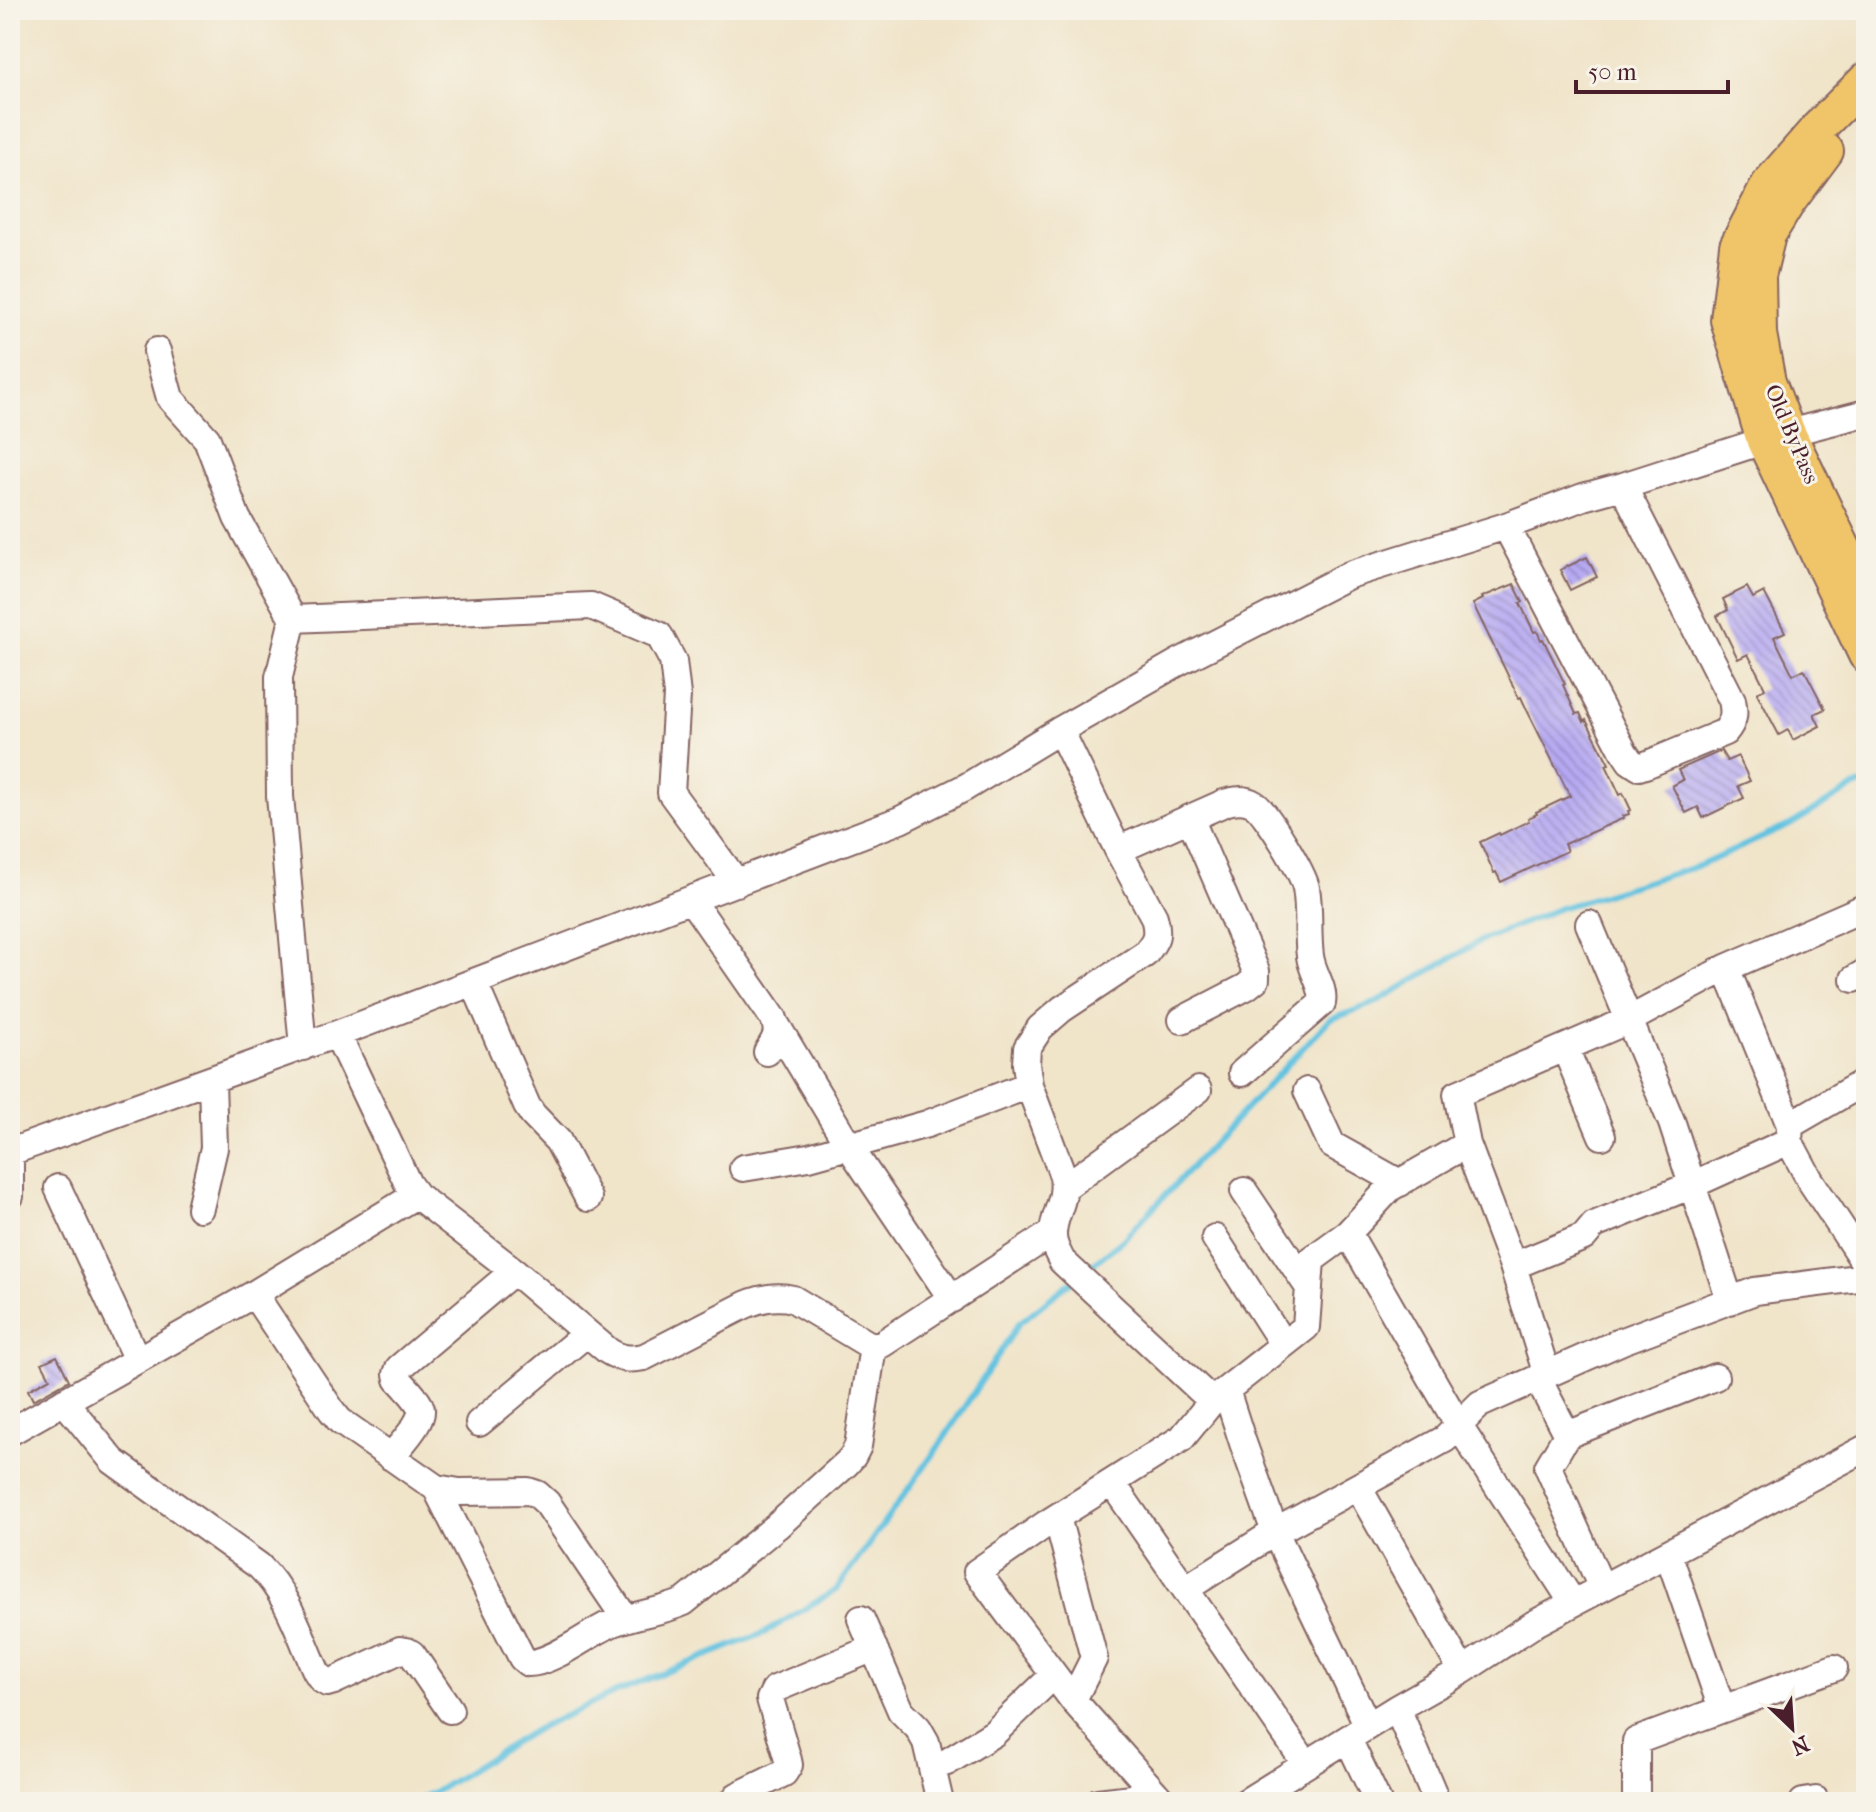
<svg xmlns="http://www.w3.org/2000/svg" width="1876" height="1812" font-family="'IM FELL French Canon',serif">
  <style>
    .lines { fill: none; stroke-linecap: round; stroke-linejoin: round }
    .stream { stroke: #62c2e0; stroke-width: 6 }
    .building { fill: url(#building-back-hatch) }
    .minor-casing { stroke: #846462; stroke-width: 30 }
    .major-casing { stroke: #846462; stroke-width: 38 }
    .minor { stroke: #fff; stroke-width: 26 }
    .major { stroke: #f0c469; stroke-width: 34 }
    .labels { text-anchor: middle; dominant-baseline: central; stroke-width: 6; stroke-linejoin: round; paint-order: stroke }
    .street-label { font-size: 22px; fill: #4a1f2b; stroke: #f7f3e8 }
  </style>
  <defs>
    <pattern id="building-back-hatch" width="6" height="6" patternUnits="userSpaceOnUse" patternTransform="scale(2)"><rect width="6" height="6" fill="#b4a7f3"/><path d="M-1 5l2 2M0 0l6 6M5-1l2 2" fill="none" stroke="#9487c5"/></pattern>
  </defs>
  <rect width="100%" height="100%" fill="#f7f3e8"/>
  <filter id="ink" filterUnits="userSpaceOnUse"><feTurbulence type="fractalNoise" baseFrequency=".0125" numOctaves="2"/><feDisplacementMap in="SourceGraphic" scale="16" xChannelSelector="R" yChannelSelector="G"/><feConvolveMatrix kernelMatrix="1 2 1 2 8 2 1 2 1" color-interpolation-filters="sRGB"/></filter>
  <filter id="wash" filterUnits="userSpaceOnUse"><feTurbulence type="fractalNoise" baseFrequency=".006" numOctaves="4" result="noise"/><feDisplacementMap in="SourceGraphic" scale="32" xChannelSelector="R" yChannelSelector="G"/><feGaussianBlur stdDeviation="1.8" result="paint"/><feColorMatrix in="noise" values="0 0 0 0 0 0 0 0 0 0 0 0 0 0 0 0 0 1.4 0 .05"/><feComposite in="paint" operator="in"/></filter>
  <g filter="url(#wash)">
    <rect width="100%" height="100%" fill="#f0e4c9"/>
    <g class="lines">
      <path class="stream" d="M1083,1272l40,-32 206,-220 46,-17 105,-62 80,-33 141,-43 89,-40 55,-33 21,-10
        M414,1802l24,-12 97,-60 81,-38 148,-59 72,-43 103,-144 80,-123 53,-42"/>
    </g>
    <g id="blocks">
      <path class="building" d="M1587,557l10,20 -27,13 -10,-20z
        M1514,584l9,18 -3,1 14,29 3,-1 4,9 2,-1 22,45 -2,1 13,29 4,-1 4,9 2,-2 23,44 -3,1 14,30 3,-2 8,17 -3,1 1,3 -6,2 1,2 -60,26 3,7 -66,31 -5,-10 -2,1 -14,-31 19,-9 1,2 29,-14 -1,-3 9,-4 -1,-2 34,-16 -44,-88 -5,-11 -2,1 -46,-94 10,-5 -1,-2z
        M1747,587l6,11 11,-6 21,40 -11,5 19,38 11,-6 21,40 -11,5 6,12 -27,14 -5,-10 -9,5 -22,-42 8,-5 -17,-34 -10,5 -21,-43 11,-6 -5,-11z
        M1721,751l6,10 11,-5 12,25 -12,5 6,12 -41,20 -5,-11 -12,6 -14,-27 11,-6 -5,-10z
        M57,1356l12,24 -36,20 -5,-10 22,-12 -8,-15z"/>
    </g>
  </g>
  <g filter="url(#ink)">
    <use href="#blocks" fill-opacity="0" stroke="#846462" stroke-width="2"/>
    <g class="lines">
      <defs>
        <path id="minor" d="M157,351l13,47 37,41 30,79 56,101 -14,58 1,119 23,251
          M1506,526l118,226 6,9 9,6 9,-3 77,-32c9,-11 10,-18 7,-32l-109,-214
          M293,619l298,-13 68,29 14,26 4,34 -6,98 66,90
          M1060,730l58,120 36,67c5,19 2,23 -9,37l-83,55 -22,19 -13,20 -1,16 3,21 34,91c4,27 -11,39 -10,60 0,9 5,17 9,25l150,140
          M1118,850l106,-47c10,-3 20,-5 30,1 12,7 49,69 52,84 4,22 1,46 4,68 2,17 15,31 12,47l-80,70
          M692,901l82,118c6,14 1,21 -7,33
          M1589,924l83,199 58,178
          M1726,968l64,157
          M1854,979l12,-7
          M474,983l53,123 6,9 25,26 30,57
          M1182,1020l64,-33 10,-8v-8l-66,-153
          M777,1026l72,120 103,153
          M337,1034l71,150 8,11 98,76 94,80c13,8 21,9 36,6l101,-52c16,-7 31,-10 48,-6l73,44 7,3 9,-2 170,-111
          M1565,1048l37,88
          M1307,1091l25,54 68,38
          M1789,1141l21,39 56,85
          M1467,1144l46,122 34,109
          M10,1152l327,-118 563,-214 66,-33 94,-57 119,-68 170,-87 157,-49 77,-29 40,-11 165,-53 78,-20
          M743,1168l66,-11 118,-33 102,-39
          M1065,1187l133,-97
          M58,1188l79,172
          M1244,1191l65,97
          M10,1196v-44
          M200,1208l14,-60 -2,-68
          M1348,1233l111,193 114,177
          M1215,1238l68,106
          M1513,1266l71,-29 10,-12 98,-40 97,-44 1,-16 76,-44
          M254,1294l78,117 8,10 96,67 23,4 69,-1 9,3 10,9 78,115
          M1538,1379l29,56
          M1226,1390l17,53 32,89 93,194
          M64,1401l49,60 146,105c29,28 41,69 57,105l6,9 5,3 7,-2 66,-31 7,1 5,3 38,56
          M479,1423l108,-90
          M10,1432l244,-138 162,-99
          M391,1457c8,-11 36,-38 29,-51 -5,-10 -15,-19 -22,-27l-1,-5 2,-6 115,-97
          M1112,1483l194,281
          M1358,1487l104,184
          M436,1488l86,170 6,5c21,1 58,-27 78,-37 25,-12 53,-13 78,-24l93,-76 70,-63 6,-7 5,-10 15,-100
          M1057,1517l37,141 -21,42
          M1668,1553l54,156
          M1602,1588l-54,-121 19,-32 148,-58
          M1185,1589l90,-57 170,-93 35,-35 142,-63 133,-50 111,-14
          M861,1619l40,92 17,17 8,14 14,60
          M1397,1708l40,94
          M1348,1739l30,63
          M932,1767l15,-5 47,-29 60,-58
          M733,1802l4,-6 47,-23 5,-8 -1,-5 -18,-61 5,-10 99,-41
          M1098,1802l59,-7
          M1163,1802l-90,-102 -96,-128 69,-48 136,-86 30,-37 94,-74 5,-67 37,-27 42,-45 77,-44 -10,-50 172,-74 97,-52 140,-61
          M1246,1802l151,-94 65,-37 72,-47 332,-176
          M1636,1802v-61l198,-73
          M1803,1802l13,-2v2
          M1863,1802l3,-1"/>
        <path id="major" d="M1866,80l-48,48 -49,56 -32,62 -9,74 36,121 102,214
          M1826,151l-38,51 -20,33 -10,41 1,58 9,48 20,51 78,162"/>
      </defs>
      <use href="#minor" class="minor-casing"/>
      <use href="#major" class="major-casing"/>
      <use href="#minor" class="minor"/>
      <use href="#major" class="major"/>
    </g>
  </g>
  <g class="labels">
    <g class="street-label">
      <text transform="translate(1792 434) rotate(67)">Old ByPass</text>
    </g>
  </g>
  <rect width="1876" height="1812" fill="none" stroke="#f7f3e8" stroke-width="40"/>
  <g transform="translate(1792 1728) rotate(155)" stroke="#f7f3e8" stroke-width="6" paint-order="stroke">
  <path d="M0-6L14 30L0 20L-14 30Z" fill="#4a1f2b"/>
  <text y="-12" font-size="22" font-weight="bold" text-anchor="middle" fill="#4a1f2b">N</text>
  </g>
  <path d="M1576 80v12h152v-12" fill="none" stroke="#4a1f2b" stroke-width="4"/>
  <text x="1588" y="80" font-size="24" fill="#4a1f2b" stroke="#f7f3e8" stroke-width="6" paint-order="stroke">50 m</text>
</svg>
